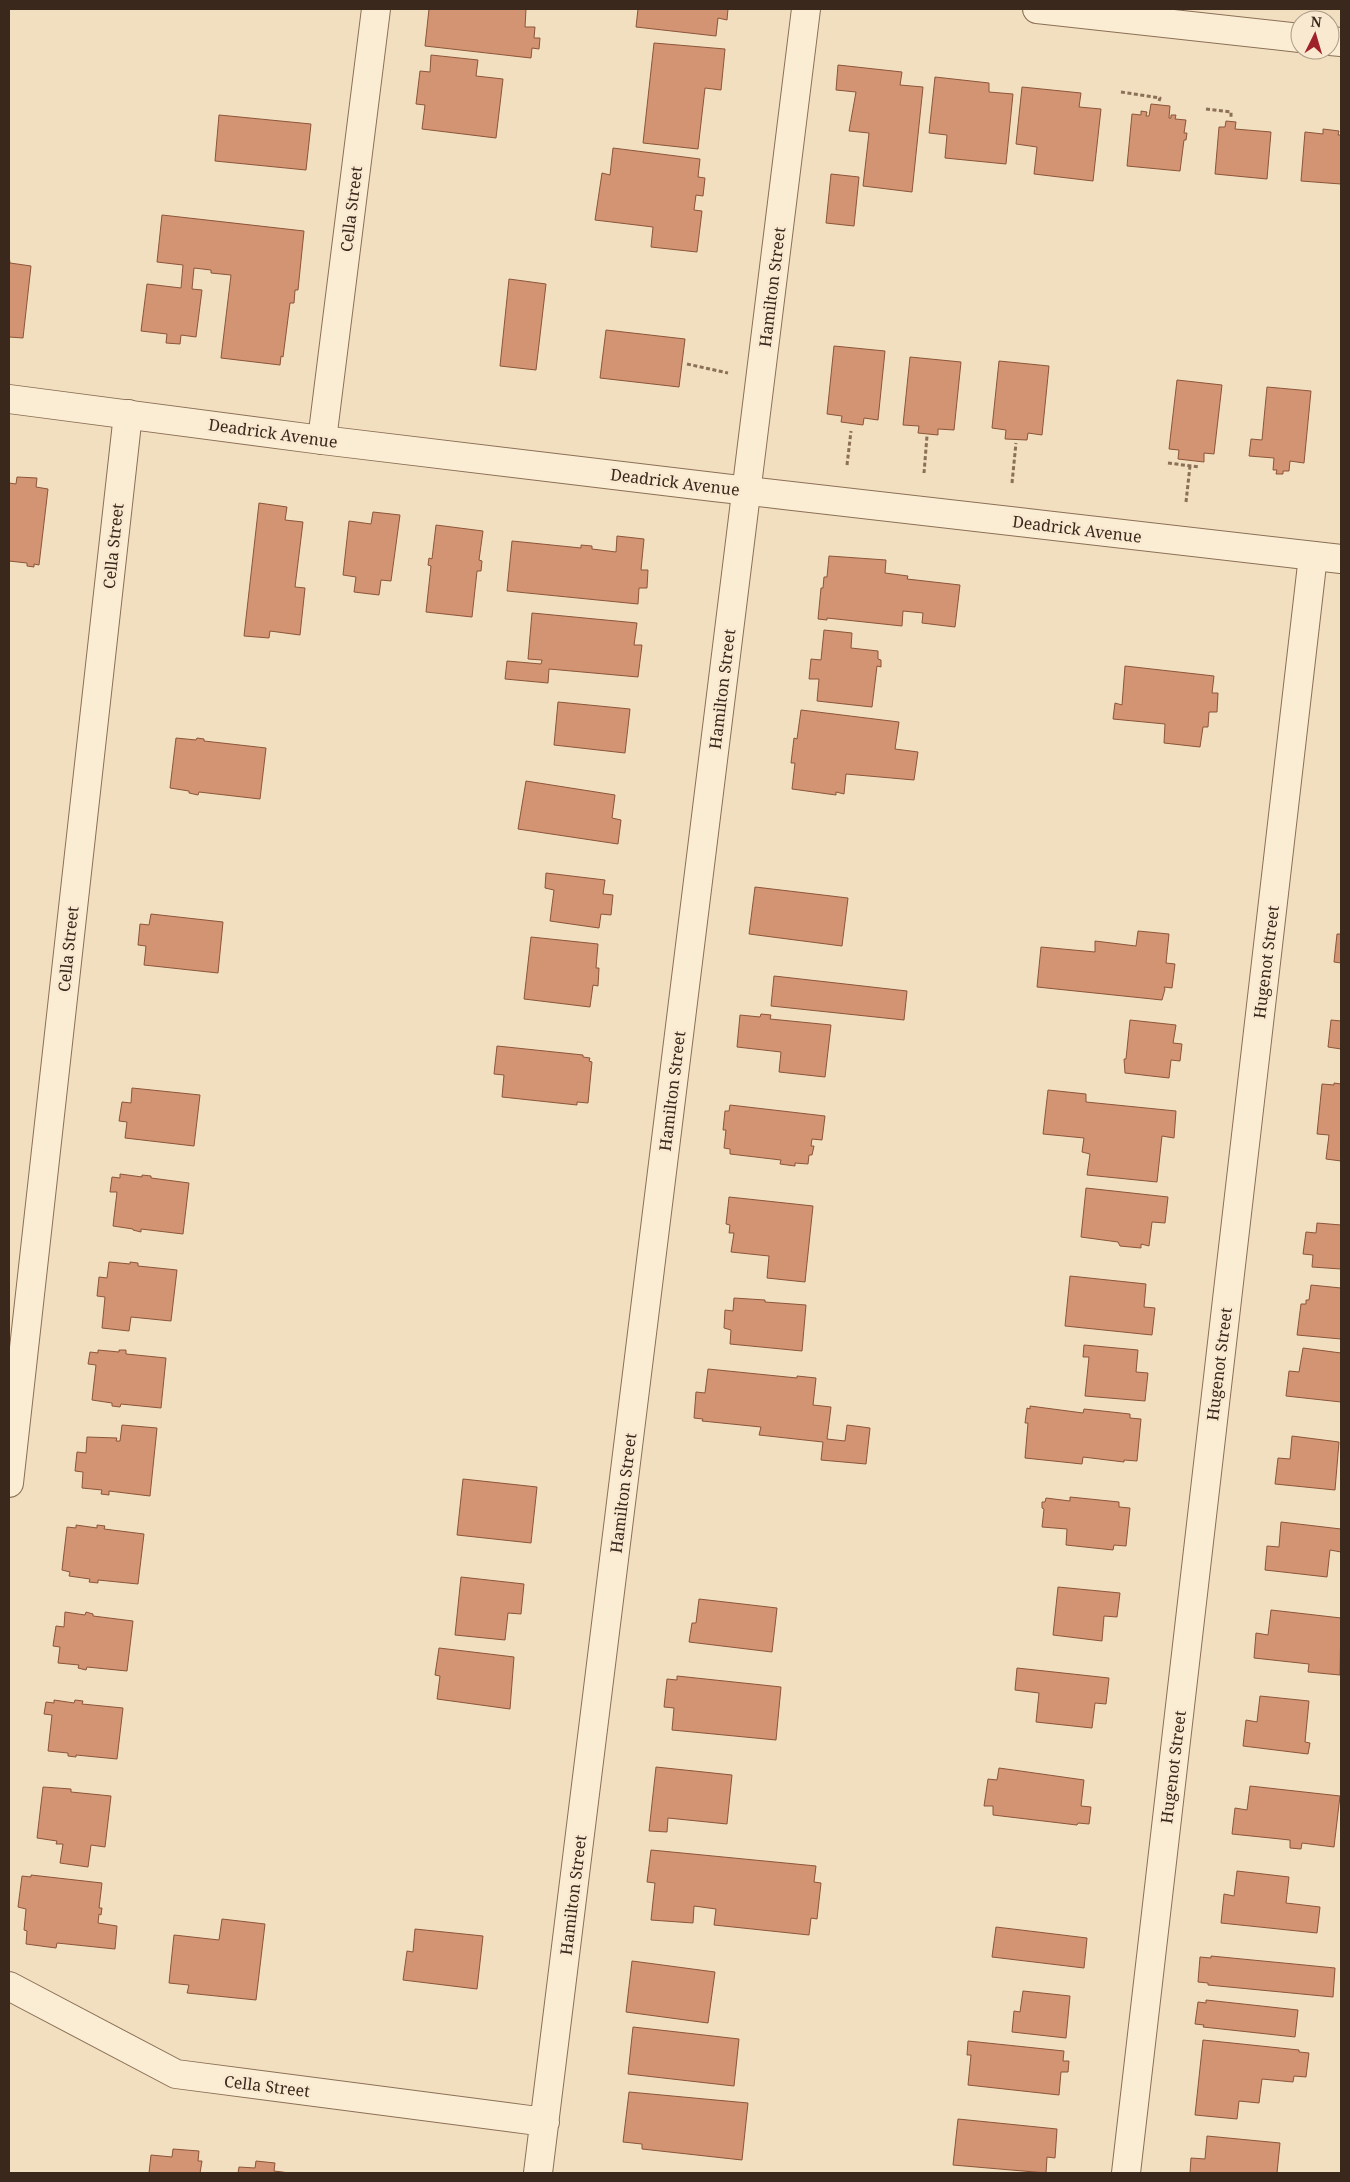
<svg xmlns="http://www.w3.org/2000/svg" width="1350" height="2182" font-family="'Noto Serif',serif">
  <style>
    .building { fill: #d29472; stroke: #8c553a }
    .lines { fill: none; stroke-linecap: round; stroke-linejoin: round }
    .minor-casing { stroke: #8b6f56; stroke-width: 30 }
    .tertiary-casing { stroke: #8b6f56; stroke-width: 30 }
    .path { stroke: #8b6f56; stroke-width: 3; stroke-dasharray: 4 2.5; stroke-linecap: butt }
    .minor { stroke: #fbedd3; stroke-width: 28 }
    .tertiary { stroke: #fbedd3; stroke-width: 28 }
    .labels { text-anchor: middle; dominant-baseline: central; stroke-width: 5; stroke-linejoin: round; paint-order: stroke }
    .street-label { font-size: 16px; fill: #3a281c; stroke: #f8e9d0 }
  </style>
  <rect width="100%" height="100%" fill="#f1dfbf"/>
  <path class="building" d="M429,9h97l-1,18h10l-1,11h6l-1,11 -7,-1 -1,10 -106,-12z
    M638,9h90l-1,11 -9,-2 -2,18 -80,-9z
    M654,43l71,6 -4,41 -16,-2 -7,61 -55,-6z
    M431,55l47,5 -2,16 27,3 -7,59 -74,-9 3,-24 -9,-1 4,-33 10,1z
    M838,65l64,7 -2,13 23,2 -11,105 -49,-6 6,-53 -20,-2 7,-39 -20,-2z
    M935,77l54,6v9l24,2 -7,70 -61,-6 2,-23 -18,-2z
    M1022,87l59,6 -2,14 22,2 -8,72 -59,-7 3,-27 -21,-3z
    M1151,104l19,2 -1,12h2v-3h5l-1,4 11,1 -2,13h3l-1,7h-2l-4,31 -53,-5 5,-52 9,1v-4l6,1 -1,4h3z
    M219,115l92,9 -5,46 -91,-9z
    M1226,121l10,1 -1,7 36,3 -4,47 -52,-5 4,-47h6z
    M1323,129l16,2 -1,4h3v49l-40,-3 4,-49 18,2z
    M613,148l87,11 -2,18 7,1 -2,18 -7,-1 -2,15 8,1 -5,41 -46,-5 2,-20 -58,-7 7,-47 8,2z
    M831,174l28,3 -5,49 -28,-3z
    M162,215l142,16 -6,59h-3l-1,13h-4l-7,54 -2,-1 -1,9 -59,-7 10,-83 -20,-2v-3l-17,-2 -2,21 10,1 -6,47 -15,-2 -1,9 -14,-1 1,-9 -26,-3 6,-47 34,4 2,-23 -26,-3z
    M9,256l1,7 21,3 -8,72 -14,-1z
    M509,279l37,5 -10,86 -36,-4z
    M606,330l79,9 -6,48 -79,-9z
    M834,346l51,5 -7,69 -14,-2 -1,7 -22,-3 1,-6 -15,-2z
    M910,357l51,5 -7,68 -16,-1v6l-20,-2 1,-7 -16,-1z
    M999,361l50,5 -7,69 -14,-2 -1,7 -22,-1 1,-9 -14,-2z
    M1177,380l45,5 -8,69 -10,-1v9l-26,-3 1,-9 -10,-1z
    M1267,387l44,4 -7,72 -14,-2 -1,10h-6v3h-7l1,-4h-4l1,-12 -25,-2 2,-17 11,1z
    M17,477l20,1 -1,9 12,2 -9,76 -5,-1v3l-7,-1v-3l-18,-2v-78l7,1z
    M259,503l28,4 -2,13 18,2 -8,65 10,1 -5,47 -30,-4 -1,7 -25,-2z
    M373,512l27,3 -9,66 -10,-1 -2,15 -25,-3 2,-15 -13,-2 6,-54 22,3z
    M436,525l47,6 -4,29 3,1 -1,10h-4l-5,46 -46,-5 5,-46 -3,-1 1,-7 3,1z
    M617,536l27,3 -3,31h7l-1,18h-8l-1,16 -131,-13 5,-50 69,7v-3l11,1v3l24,3z
    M829,556l57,4 -1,13 23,3 -1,3 53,6 -5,42 -33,-4 1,-10 -20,-2 -1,15 -75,-8v2l-9,-1 3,-31h2l1,-11h3z
    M532,613l105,10 -3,22h8l-4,32 -89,-8 -1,14 -43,-4 2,-18 34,3 1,-4 -14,-1z
    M824,630l28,3 -1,15 27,3v8l3,1v7l-4,-1 -5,41 -55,-6 2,-22h-10l2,-20 10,1z
    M1125,666l89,10 -2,17h6l-1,19h-8l-1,15h-5l-3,20 -36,-4 1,-19 -52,-5 2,-16 7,2z
    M558,702l72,7 -5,44 -71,-8z
    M801,710l98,12 -4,27 23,3 -4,28 -68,-6 -2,20 -8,-2v3l-44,-6 3,-26h-4l3,-25 3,1z
    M176,738l20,2 1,-2 7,1v2l62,7 -6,51 -61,-7 -1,3 -9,-2v-2l-19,-3z
    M526,781l89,14 -3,23 9,2 -3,24 -100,-15z
    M546,873l59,7 -2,14 10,1 -2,20 -10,-1 -2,14 -49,-7 4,-31 -9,-2z
    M755,887l93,11 -6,48 -93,-12z
    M151,914l72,8 -5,51 -74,-8 2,-19 -8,-1 2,-21 9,1z
    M1138,931l31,3 -3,29 9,1 -3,24 -8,-1 1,2 -3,11 -125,-13 4,-40 54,5v-11l41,5z
    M1337,934h4v29l-7,-1z
    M531,937l67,7 -2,24h3l-1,18 -5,-1 -3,22 -66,-8z
    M774,976l133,15 -3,29 -133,-14z
    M761,1014l10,1 -1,4 61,6 -6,52 -46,-5 2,-20 -44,-5 3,-32 20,2z
    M1130,1020l46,5 -3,18 9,1 -2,17 -9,-1 -2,18 -44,-5 -1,-14h2z
    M1331,1020l10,1v28l-13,-2z
    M497,1046l86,9v2l7,1 -1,3 3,1 -4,41 -11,-1v3l-75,-8 2,-22 -10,-1z
    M1334,1083l7,1v77l-15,-2 3,-24 -12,-1 5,-50 12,1z
    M132,1088l68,7 -6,51 -69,-8 2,-16 -8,-1 3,-19 9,1z
    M1048,1090l38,4v8l90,9 -2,27 -12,-2 -5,46 -70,-7 3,-21 -8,-2 2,-14 -41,-4z
    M730,1105l95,11 -3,24 -10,-1 -1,7h3l-2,9h-3l-1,9 -13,-1v3l-15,-2 1,-4 -51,-6v-5l-6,-1 2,-18h-3l2,-19h4z
    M120,1174l22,3v-2l9,1v2l38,5 -6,51 -42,-5v3l-8,-2v-1l-20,-3 4,-34h-7l2,-15 8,1z
    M1086,1188l82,9 -3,26 -13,-1 -3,24 -8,-2v4l-21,-2 -2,-4 -37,-5z
    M729,1197l84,9 -8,76 -38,-4 2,-22 -38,-4 3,-19h-5l1,-8 -4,-1z
    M1317,1223l24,2v44l-29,-2 1,-12 -10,-1 3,-22 10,1z
    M109,1262l21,2v-2l8,1v3l39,4 -6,51 -40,-4 -2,14 -27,-3 3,-31 -8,-1 2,-19 8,1z
    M1070,1276l76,8 -2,23 11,1 -3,27 -87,-9z
    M1311,1285l30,3v51l-44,-4 4,-31h5v-4h3z
    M734,1298l31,2v2l41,3 -4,46 -72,-7 1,-14 -7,-2 1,-18 8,1z
    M1084,1345l54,5 -2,22 12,1 -3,28 -60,-5 4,-39h-6z
    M1303,1348l38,5v49l-55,-6 3,-25 10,1z
    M98,1350l21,2v-2h7v4l40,4 -5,50 -40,-4 -1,3 -8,-1v-3l-20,-3 4,-35 -8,-1 2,-12 8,1z
    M708,1369l89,9v-2l19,2 -3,27 18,2 -4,32 18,2 2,-16 23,3 -4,36 -45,-4 2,-18 -64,-7 2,-8 -59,-6 1,-2 -9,-1 2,-26 9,1z
    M1030,1406l53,7 1,-4 46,5v4l11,1 -4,42 -13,-1v2l-41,-5 -1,7 -57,-6 3,-35h-3l2,-15 3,1z
    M122,1425l35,3 -7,68 -41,-5v4l-8,-1 1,-4 -20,-2 1,-16 -8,-1 2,-19 9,1 1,-16 30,1 -1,3h4z
    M1292,1436l47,6 -4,48 -60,-6 3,-26 12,1z
    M463,1479l74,8 -6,56 -74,-8z
    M1070,1497l49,5v5l11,1 -4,38 -12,-1 -1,5 -47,-5 1,-16 -25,-2 2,-18 -2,-1v-6h3l1,-4 24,3z
    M1281,1522l60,7v23l-11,-2 -3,27 -62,-7 2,-24 12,1z
    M76,1525l21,3v-3l8,1 -1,3 40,5 -6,50 -40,-4v3l-9,-1 1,-3 -21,-3 1,-4 -8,-2 5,-43 9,1z
    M461,1577l63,7 -3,30 -13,-1 -3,27 -50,-5z
    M1058,1587l62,6 -3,24 -13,-1 -2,25 -49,-6z
    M699,1599l78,9 -5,44 -83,-10 3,-19h4z
    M1271,1610l70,8 -1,57 -32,-3 1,-8 -55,-6 2,-25 12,2z
    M65,1612l20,3 1,-3 7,2v2l40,5 -6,50 -40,-4 -1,3 -8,-2 1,-3 -21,-2 2,-16 -7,-1 3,-20 8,1z
    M439,1648l75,9 -4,52 -73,-10 3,-23 -5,-1z
    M1017,1668l92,10 -3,26 -11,-1 -3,25 -56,-6 3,-29 -24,-3z
    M677,1676l104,11 -5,53 -104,-10 2,-22 -10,-1 3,-28 10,1z
    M1260,1696l49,5 -4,41 5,1 -2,11 -65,-8 3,-26 11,2z
    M54,1700l20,3 1,-3 8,1 -1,3 41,4 -6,51 -41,-4v2l-8,-1v-3l-20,-2 4,-36 -8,-1 2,-12 8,1z
    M656,1767l76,8 -5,49 -59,-6 -1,14 -18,-1z
    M999,1768l85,12 -3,26 10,1 -2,17 -11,-1 -1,2 -84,-10v-9h-9l4,-27 9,1z
    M1250,1786l90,10 -6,51 -32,-4 -1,6 -11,-1v-8l-58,-6 3,-26 12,2z
    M43,1787l28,2v3l40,4 -6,51 -14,-2 -3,22 -28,-4 3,-19h-7l1,-3 -20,-3z
    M651,1850l165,16 -2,16 7,1 -4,36 -6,-1 -2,17 -95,-10 2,-16 -22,-3 -1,17 -42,-3 4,-37 -8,-1z
    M1237,1871l52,6 -3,26 34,4 -3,26 -96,-10 3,-29 10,2z
    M31,1875l71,8 -3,25h3l-1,7 -2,-1 -1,9 19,3 -2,23 -58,-6 -1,5 -30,-4 1,-13 -3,-1 2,-21 -8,-2 4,-31 9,1z
    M222,1919l43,5 -9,76 -69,-7 2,-8 -20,-2 5,-48 45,5z
    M996,1927l91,11 -3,30 -92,-11z
    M415,1929l68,7 -6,53 -74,-9 4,-29 6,1z
    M1211,1956l124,12 -2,29 -125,-12v-2l-10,-1 2,-25 11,1z
    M632,1961l83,11 -7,51 -82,-11z
    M1023,1991l47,5 -4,42 -54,-6 2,-21 6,1z
    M1206,2000l92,10 -3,27 -92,-10 1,-2 -9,-1 3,-22 8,1z
    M633,2027l106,12 -5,47 -106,-12z
    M1203,2040l96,10v2l10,1 -3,24 -12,-1 -1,6 -31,-3 -3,24 -20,-2 -2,18 -42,-4z
    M968,2041l96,10 -1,10h6l-1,11h-7l-2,23 -91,-10 3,-30h-4z
    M629,2092l119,11 -6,57 -100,-11v-5l-19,-2z
    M958,2119l99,10 -2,29 -8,-1 -1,16 -93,-8z
    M1207,2136l73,7 -3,30h-87l1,-15 14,1z
    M173,2149l26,2 -1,10h4l-2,12h-51l2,-18 21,2z
    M256,2161l19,2 -1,8 16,2h-52l1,-6 16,1z"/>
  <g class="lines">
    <defs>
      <path id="minor" d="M1037,9l263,29
        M1330,41l11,1
        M322,440l54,-431
        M9,1483l119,-1069
        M9,1986l167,88 369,48
        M538,2173l268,-2164
        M1126,2173l187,-1617"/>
      <path id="tertiary" d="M9,399l313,41 392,47 627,72"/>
    </defs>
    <use href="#minor" class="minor-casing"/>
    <use href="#tertiary" class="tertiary-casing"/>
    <path class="path" d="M1121,92l39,6 -1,3
      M1206,109l25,3v5
      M687,364l41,9
      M1168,463l31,4
      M847,465l4,-34
      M924,473l3,-37
      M1012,483l4,-40
      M1186,502l4,-36"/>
    <use href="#minor" class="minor"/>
    <use href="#tertiary" class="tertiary"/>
  </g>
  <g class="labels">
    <g class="street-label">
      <text transform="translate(351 209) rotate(-83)">Cella Street</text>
      <text transform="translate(772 287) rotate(-83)">Hamilton Street</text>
      <text transform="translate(273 433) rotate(8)">Deadrick Avenue</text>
      <text transform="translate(675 482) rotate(7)">Deadrick Avenue</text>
      <text transform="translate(1077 529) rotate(7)">Deadrick Avenue</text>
      <text transform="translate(113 546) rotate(-84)">Cella Street</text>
      <text transform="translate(722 689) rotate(-83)">Hamilton Street</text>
      <text transform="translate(68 949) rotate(-84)">Cella Street</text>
      <text transform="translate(1266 962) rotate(-83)">Hugenot Street</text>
      <text transform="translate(672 1091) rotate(-83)">Hamilton Street</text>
      <text transform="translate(1219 1364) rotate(-83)">Hugenot Street</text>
      <text transform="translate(623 1493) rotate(-83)">Hamilton Street</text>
      <text transform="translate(1173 1767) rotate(-83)">Hugenot Street</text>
      <text transform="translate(573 1895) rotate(-83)">Hamilton Street</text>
      <text transform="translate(267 2086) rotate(7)">Cella Street</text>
    </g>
  </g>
  <rect width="1350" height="2182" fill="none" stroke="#3a281c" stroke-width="20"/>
  <g transform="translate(1315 35) rotate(5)"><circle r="24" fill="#f8e9d0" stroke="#ac9c88"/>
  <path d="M0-4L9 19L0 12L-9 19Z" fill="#9f222b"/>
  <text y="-8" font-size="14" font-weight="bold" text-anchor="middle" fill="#3a281c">N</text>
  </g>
</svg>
